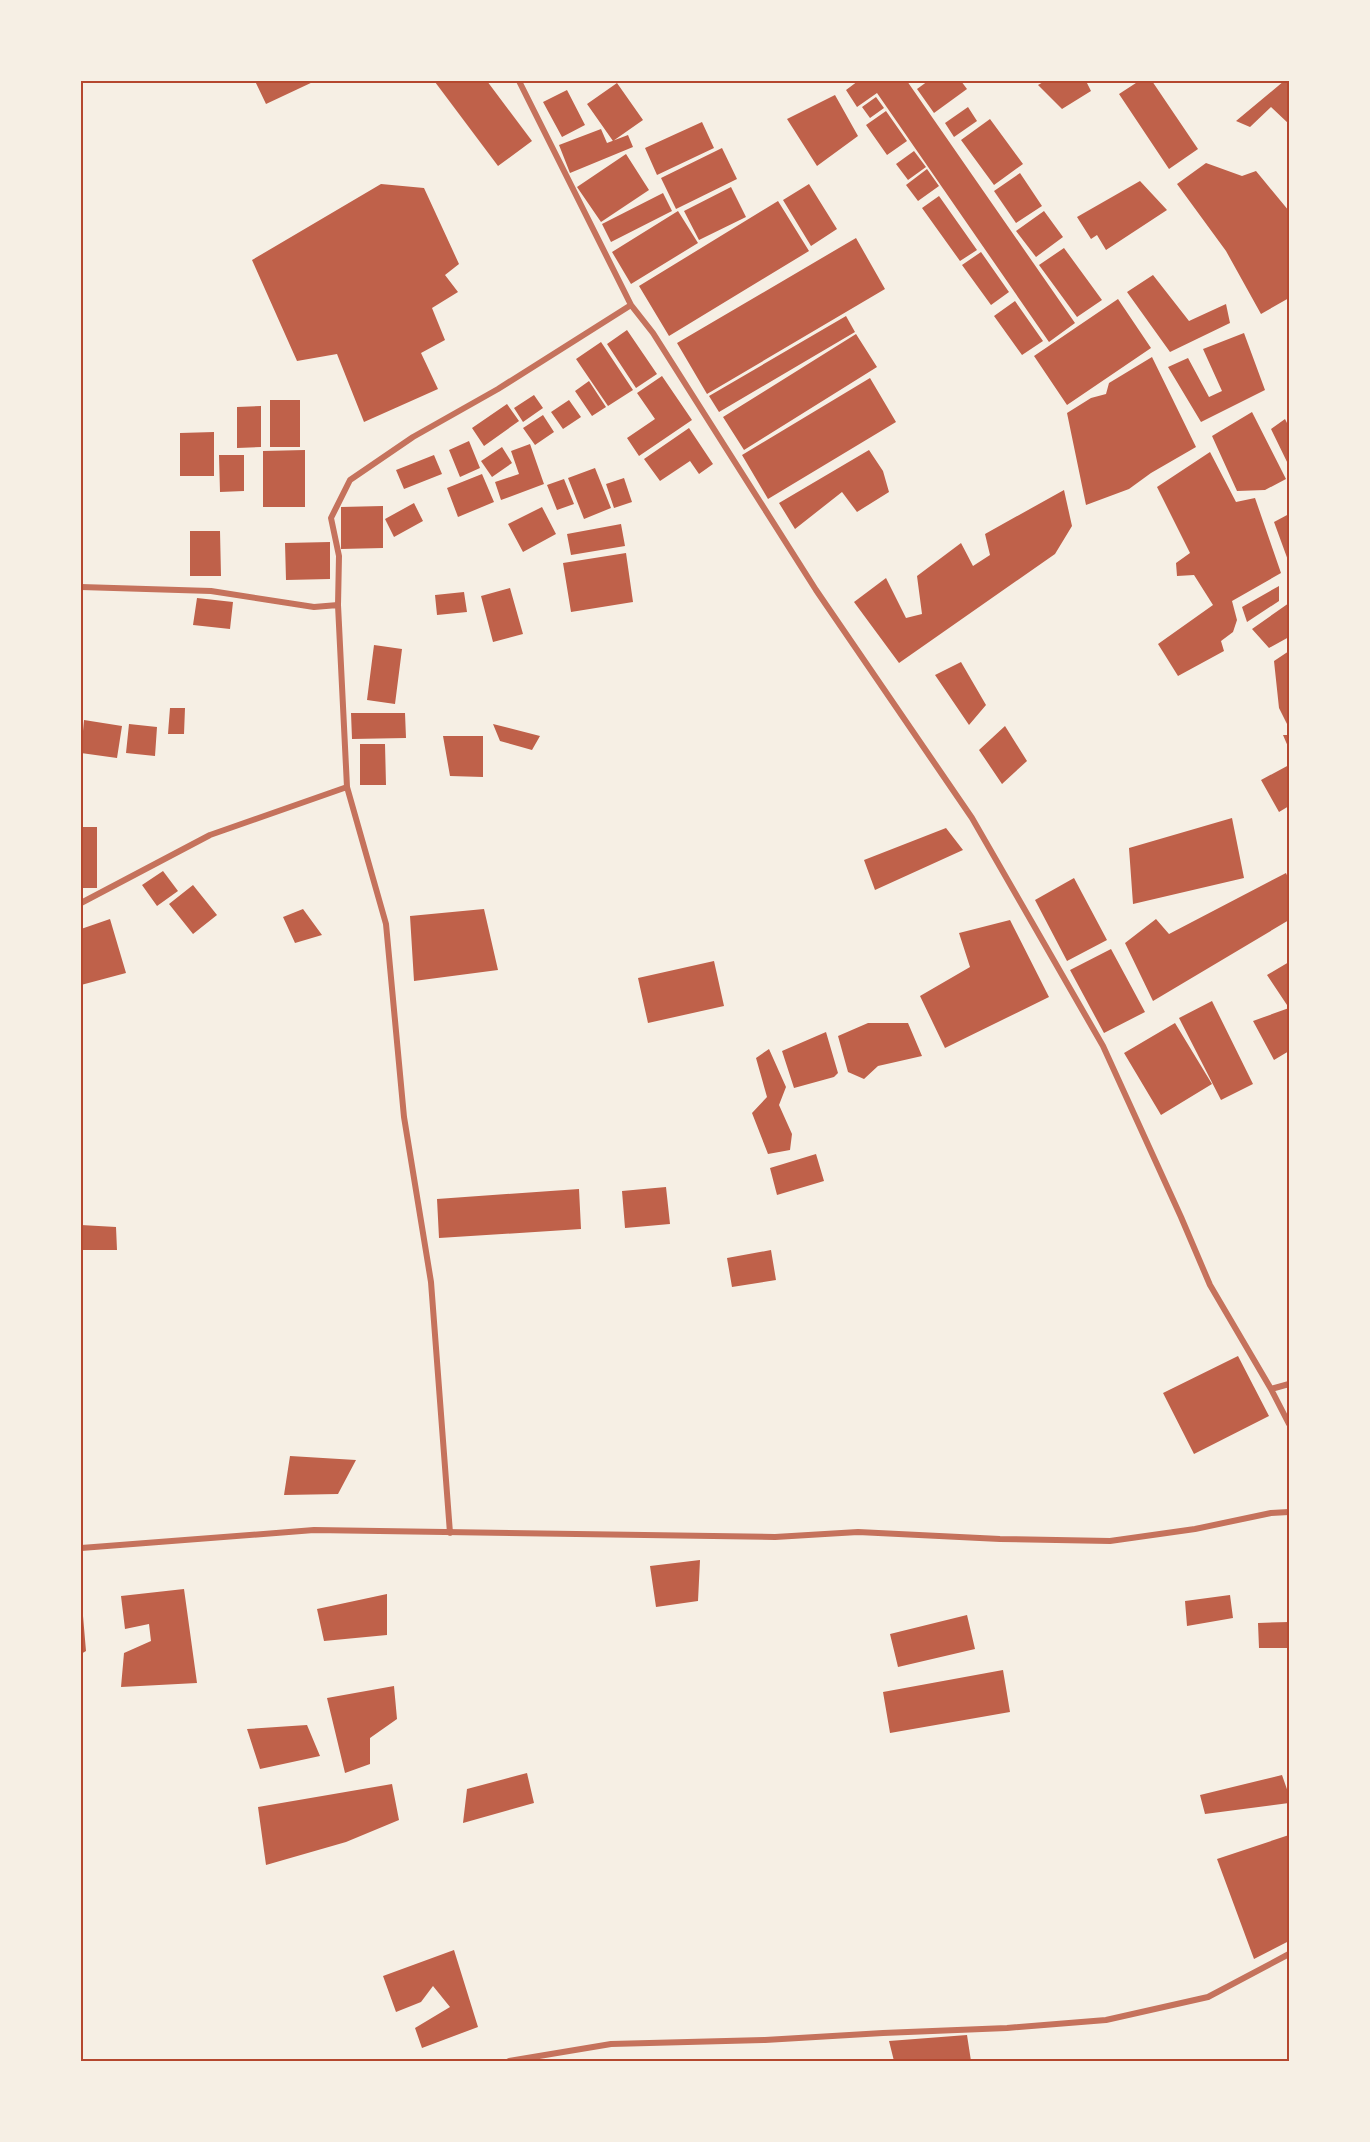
<svg xmlns="http://www.w3.org/2000/svg" width="1370" height="2142" font-family="Merriweather,serif">
  <style>
    .building { fill: #bf614a }
    .lines { fill: none; stroke-linecap: round; stroke-linejoin: round }
    .minor { stroke: #c5725c; stroke-width: 6 }
    .neatline { fill: none; stroke: #b5482f; stroke-width: 2 }
  </style>
  <rect width="100%" height="100%" fill="#f6efe4"/>
  <path class="building" d="M255,81h60l-49,23z
    M437,81h50l45,60 -34,25 -63,-84z
    M858,81h49l168,242 -26,19 -172,-249 -20,14 -11,-17z
    M928,81h33l6,8 -33,24 -17,-24z
    M1045,81h41l5,10 -29,18 -24,-24z
    M1139,81h13l46,68 -29,20 -50,-75z
    M1284,81h5v43l-18,-17 -21,20 -14,-6z
    M617,83l26,37 -30,21 -26,-37z
    M567,90l18,35 -23,12 -19,-35z
    M835,95l23,41 -41,30 -30,-47z
    M876,97l8,11 -14,10 -8,-11z
    M968,107l9,14 -23,16 -9,-14z
    M886,111l21,30 -20,14 -21,-30z
    M990,119l33,45 -29,21 -33,-45z
    M702,122l12,26 -57,27 -12,-27z
    M601,129l6,14 21,-8 5,12 -63,26 -11,-28z
    M722,148l15,31 -61,30 -15,-31z
    M914,151l12,16 -18,13 -12,-16z
    M626,154l23,36 -48,32 -24,-35z
    M1206,163l36,13 14,-5 33,40v87l-28,16 -35,-63 -49,-67z
    M927,169l12,17 -21,15 -12,-16z
    M1020,173l22,33 -26,17 -22,-32z
    M1140,181l27,29 -61,40 -9,-15 -6,4 -14,-22z
    M381,184l43,4 35,76 -14,11 13,17 -26,16 13,32 -24,13 17,36 -74,33 -27,-68 -40,7 -45,-101z
    M809,184l28,45 -26,17 -28,-46z
    M731,187l15,30 -47,23 -15,-29z
    M663,193l9,18 -61,31 -9,-18z
    M939,196l38,54 -17,11 -38,-53z
    M778,201l31,50 -140,85 -30,-50z
    M678,211l20,32 -67,41 -19,-32z
    M1044,211l19,26 -27,20 -20,-26z
    M856,238l29,51 -178,105 -30,-51z
    M1064,248l38,52 -25,17 -38,-52z
    M981,252l28,40 -18,13 -29,-40z
    M1153,275l36,46 37,-17 4,19 -60,29 -43,-60z
    M1118,299l33,49 -84,57 -33,-49z
    M1015,301l28,40 -21,14 -28,-39z
    M846,316l9,16 -136,80 -10,-16z
    M627,330l30,44 -21,14 -29,-44z
    M1244,333l21,57 -64,32 -33,-55 20,-9 21,39 13,-6 -19,-42z
    M856,334l21,33 -133,83 -21,-33z
    M601,342l32,48 -25,16 -32,-47z
    M1152,357l44,90 -45,26 -22,16 -43,16 -19,-92 24,-15 15,-4 3,-11z
    M662,376l30,44 -53,36 -12,-18 28,-19 -18,-26z
    M870,378l26,44 -128,77 -26,-44z
    M589,381l17,26 -14,9 -17,-25z
    M534,395l9,13 -20,14 -9,-14z
    M270,400h30v47h-30z
    M569,400l12,17 -18,12 -12,-17z
    M507,404l12,17 -35,25 -12,-18z
    M261,406v41l-24,1v-41z
    M1252,412l34,67 -21,11 -28,1 -25,-55z
    M543,415l11,17 -19,13 -12,-17z
    M1285,419l4,8v39l-18,-37z
    M689,428l24,36 -14,10 -9,-13 -30,20 -16,-22z
    M214,432v44h-34v-43z
    M469,441l11,27 -20,9 -11,-27z
    M530,444l14,40 -43,16 -6,-18 24,-8 -8,-23z
    M502,447l10,16 -20,14 -11,-16z
    M305,450v57h-42v-56z
    M869,450l14,21 6,21 -32,20 -15,-20 -47,37 -16,-26z
    M1210,452l26,50 19,-4 26,75 -49,28 5,19 -4,12 -12,9 3,10 -46,25 -20,-32 55,-39 -19,-30 -17,1 -1,-13 14,-10 -33,-66z
    M219,455h25v36l-24,1z
    M434,455l8,19 -38,15 -8,-19z
    M595,468l16,40 -27,11 -16,-41z
    M482,474l12,28 -36,15 -11,-29z
    M624,478l8,24 -18,6 -8,-24z
    M564,479l10,25 -17,6 -10,-25z
    M1064,490l8,36 -17,28 -156,109 -45,-61 32,-24 20,40 16,-4 -5,-38 44,-33 12,23 17,-11 -5,-21z
    M414,503l9,18 -29,16 -9,-18z
    M383,506v42l-42,1v-42z
    M542,507l14,27 -33,18 -15,-28z
    M1289,514v49l-15,-41z
    M621,524l4,22 -54,9 -4,-21z
    M190,531h30l1,45h-31z
    M330,542v37l-44,1 -1,-37z
    M626,553l7,49 -62,10 -8,-49z
    M1279,586v15l-32,21 -5,-15z
    M510,588l13,46 -30,8 -12,-46z
    M464,592l3,20 -30,3 -2,-20z
    M197,598l36,4 -3,27 -37,-4z
    M1289,603v34l-20,11 -17,-19z
    M374,645l28,4 -7,55 -28,-4z
    M1289,651v77l-10,-20 -5,-47z
    M961,662l25,43 -17,20 -34,-50z
    M170,708h15l-1,26h-16z
    M351,713h54l1,25 -54,1z
    M84,720l38,6 -5,32 -36,-5z
    M129,724l28,3 -2,29 -29,-3z
    M493,724l47,12 -8,14 -32,-9z
    M1005,726l22,35 -25,23 -23,-34z
    M1283,735h6v14z
    M443,736h40v41l-33,-1z
    M360,744h25l1,41h-26z
    M1289,765v41l-10,6 -18,-32z
    M1232,818l12,60 -111,26 -4,-56z
    M81,827h16v61h-16z
    M946,828l17,22 -88,40 -11,-30z
    M163,871l15,20 -21,15 -15,-21z
    M1286,873l3,7v40l-136,81 -28,-58 31,-24 13,15z
    M1074,878l33,62 -40,21 -32,-61z
    M193,885l24,30 -24,19 -24,-30z
    M303,909l19,26 -27,8 -12,-26z
    M484,909l14,61 -84,11 -4,-65z
    M110,919l16,54 -45,12v-56z
    M1010,920l39,77 -104,51 -25,-52 50,-29 -11,-34z
    M1111,949l34,63 -41,21 -34,-63z
    M714,961l10,45 -76,17 -10,-45z
    M1289,962v46l-22,-33z
    M1212,1001l41,83 -32,16 -42,-82z
    M1289,1008v43l-15,9 -21,-39z
    M868,1023h40l14,33 -44,10 -14,13 -16,-7 -10,-36z
    M1175,1023l37,61 -51,31 -37,-62z
    M826,1032l12,41 -4,4 -40,11 -12,-37z
    M769,1049l17,38 -7,18 13,29 -2,16 -22,4 -16,-41 15,-16 -11,-39z
    M816,1154l8,27 -47,14 -7,-27z
    M666,1187l4,37 -45,4 -3,-37z
    M579,1189l2,40 -142,9 -2,-39z
    M81,1225l35,2 1,23h-36z
    M771,1250l5,30 -44,7 -5,-29z
    M1238,1356l31,60 -75,38 -31,-61z
    M290,1456l66,4 -18,34 -54,1z
    M700,1560l-2,41 -42,6 -6,-41z
    M184,1589l13,94 -76,4 3,-34 27,-12 -2,-17 -24,5 -4,-33z
    M387,1594v41l-63,6 -7,-32z
    M1230,1595l3,23 -46,8 -2,-25z
    M967,1615l8,34 -77,18 -8,-33z
    M81,1616h2l3,35 -5,3z
    M1289,1622v26h-30l-1,-25z
    M1003,1670l7,42 -120,21 -7,-41z
    M394,1686l3,33 -27,19v26l-25,9 -18,-75z
    M307,1725l13,31 -60,13 -13,-40z
    M527,1773l7,30 -71,20 4,-34z
    M1282,1775l7,20v8l-84,11 -5,-19z
    M392,1784l7,36 -53,22 -80,23 -8,-58z
    M1289,1835v106l-35,18 -37,-100z
    M454,1950l24,77 -56,21 -7,-20 35,-21 -17,-21 -12,16 -25,10 -13,-36z
    M967,2035l4,26h-77l-5,-20z"/>
  <g class="lines">
    <path class="minor" d="M519,81l112,224 22,28 163,257 156,228 131,228 78,171 29,68 61,104 18,35
      M81,587l130,4 103,16 24,-2 1,-49 -8,-38 19,-38 63,-43 85,-48 133,-84
      M338,605l9,182 39,137 18,193 27,165 19,251
      M81,903l129,-68 137,-48
      M1271,1389l18,-5
      M81,1548l233,-18 461,7 83,-5 142,7 110,2 85,-12 76,-16 18,-1
      M509,2061l102,-17 154,-4 118,-7 124,-5 99,-8 102,-23 81,-43"/>
  </g>
  <rect width="1370" height="2142" fill="none" stroke="#f6efe4" stroke-width="165"/>
  <rect x="82" y="82" width="1206" height="1978" class="neatline"/>
</svg>
